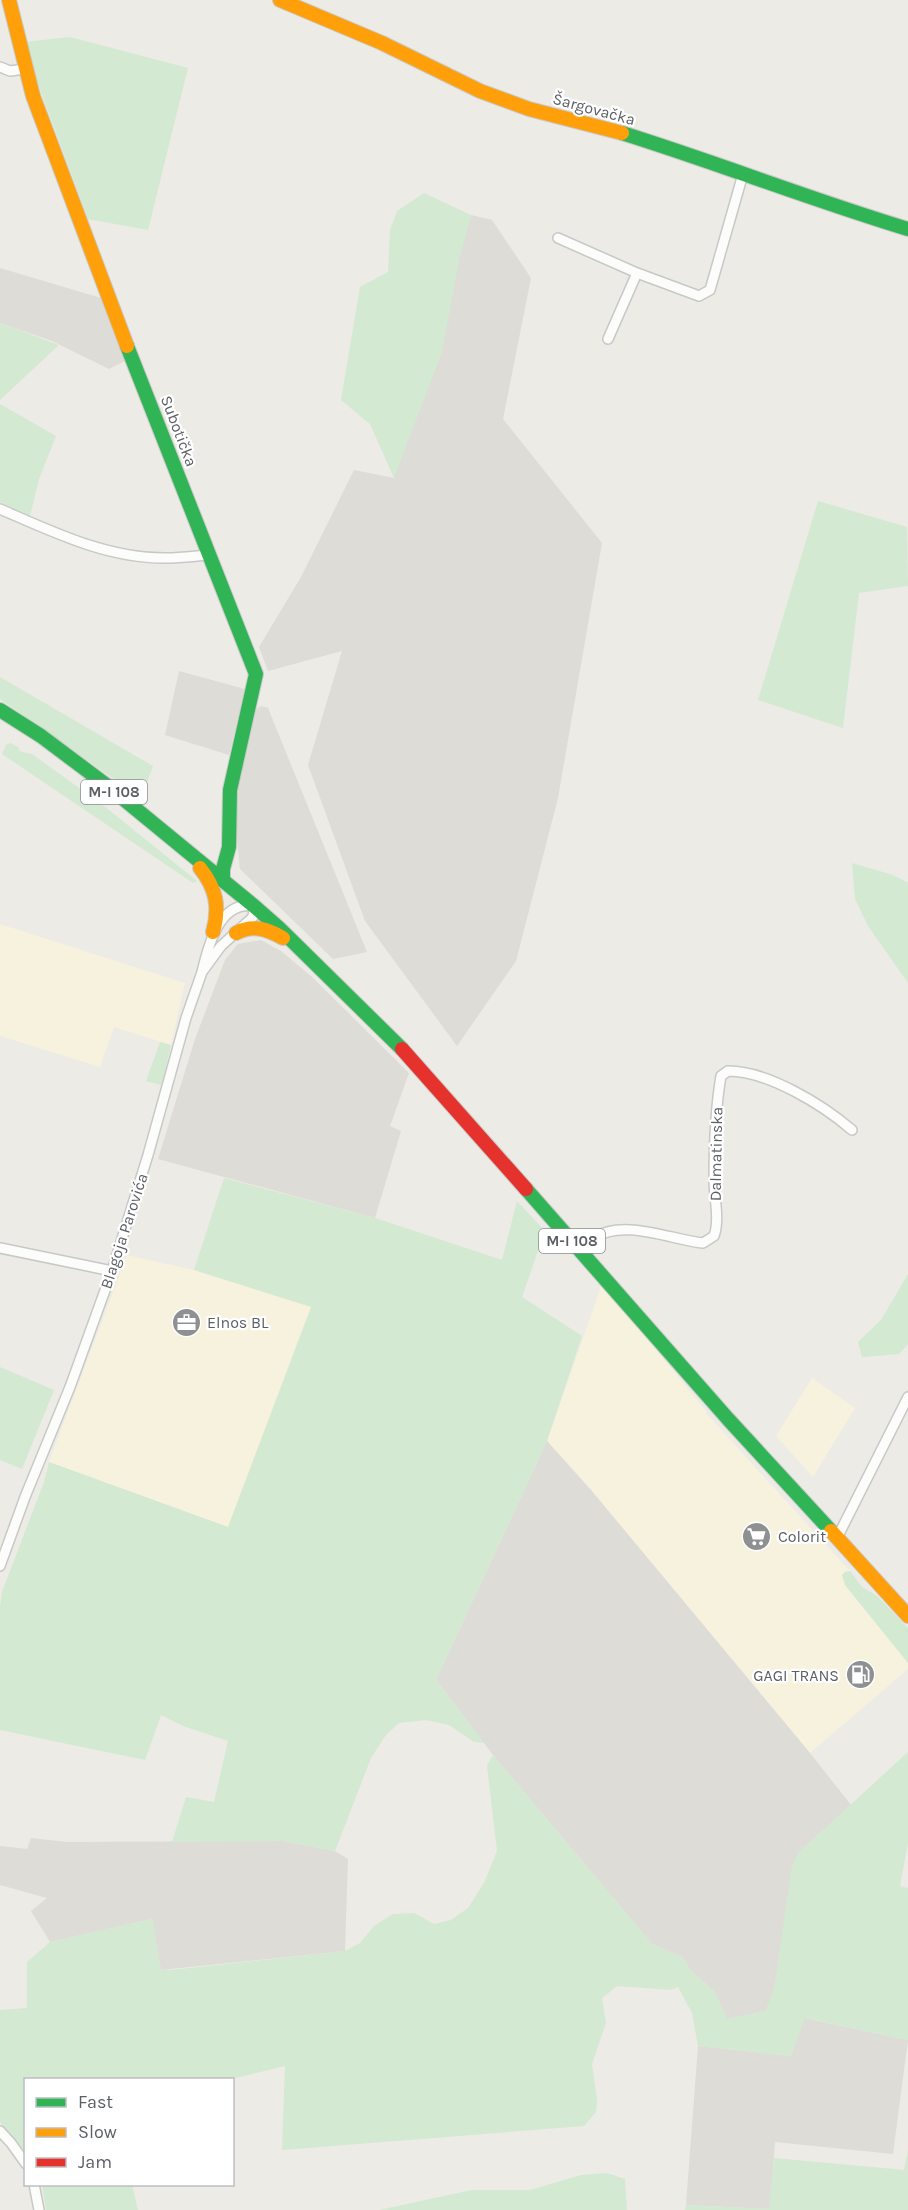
<svg xmlns="http://www.w3.org/2000/svg" width="908" height="2210" font-family="Karla,sans-serif">
  <style>
    .commercial { fill: #f6f2de }
    .industrial { fill: #dddcd7 }
    .green { fill: #d3e9d1 }
    .lines { fill: none; stroke-linecap: round; stroke-linejoin: round }
    .street-casing { stroke: #c8c8c6; stroke-width: 12 }
    .fast-casing { stroke: #c8c9c8; stroke-width: 16 }
    .slow-casing { stroke: #c8c9c8; stroke-width: 16 }
    .jam-casing { stroke: #c8c9c8; stroke-width: 16 }
    .street { stroke: #fcfcfb; stroke-width: 9 }
    .fast { stroke: #30b455; stroke-width: 14 }
    .slow { stroke: #ff9f0a; stroke-width: 14 }
    .jam { stroke: #e5322d; stroke-width: 14 }
    .labels { text-anchor: middle; dominant-baseline: central; stroke-width: 4.5; stroke-linejoin: round; paint-order: stroke }
    .shield { fill: #fff; stroke: #8c8f92; stroke-width: 1.5 }
    .shield-label { font-size: 15px; font-weight: bold; fill: #5b5f64 }
    .street-label { font-size: 16px; fill: #5b5f64; stroke: #fff }
    .poi-label { font-size: 16px; fill: #5b5f64; stroke: #fff; text-anchor: start }
  </style>
  <rect width="100%" height="100%" fill="#ecebe6"/>
  <path class="commercial" d="M0,924l185,59 -14,62 -57,-18 -14,40 -100,-31z
    M127,1255l67,15 118,37 -84,220 -179,-65z
    M602,1284l105,128 -1,1 144,158 -5,1v13l63,78v6l-98,84 -219,-263 -44,-49z
    M812,1378l43,30 -42,69 -37,-41z"/>
  <path class="industrial" d="M471,215l21,5 39,58 -28,141 99,124 -44,255 -42,163 -59,85 -92,-125 -57,-156 34,-114 -74,20 -9,-24 42,-70 53,-107 40,8z
    M0,268l101,30 24,63 -16,8 -57,-28 -52,-18z
    M179,671l66,18 -16,66 -64,-20z
    M261,706l7,2 99,244 -34,7 -93,-90 -5,-48v-35l20,-76z
    M261,940l20,11 30,25 98,97 -19,53 11,5 -26,87 -217,-59 37,-120 30,-79 13,-16z
    M547,1441l44,49 219,263 41,52 -53,48 -24,137 -8,21 -39,8 -13,-28 -23,-20 -9,-14 -30,-13 -159,-189 -57,-75z
    M31,1838l35,4 217,-1 52,10 13,8 -3,92 -184,19 -9,-51 -102,23 -19,-31 16,-13 -47,-13v-39l27,3z
    M804,2018l104,22 -15,114 -118,-12 -5,67 -84,-4 12,-159 93,10z"/>
  <path class="green" d="M70,37l118,31 -40,162 -60,-11 -54,-146 -9,-31z
    M424,193l47,22 -12,45 -17,92 -48,126 -24,-54 -29,-24 19,-113 28,-15 2,-42 7,-19z
    M0,323l59,22 -59,55z
    M0,404l56,32 -17,43 -9,37 -30,-14z
    M818,501l89,26 1,59 -49,7 -16,135 -85,-28z
    M0,677l153,89 -12,32 -141,-99z
    M11,743l8,5v3l13,3 72,52 93,75 -4,2 -191,-129 4,-9z
    M852,863l41,12 15,8v100l-40,-57 -13,-27z
    M160,1042l11,3 -9,40 -16,-4z
    M224,1178l151,40 127,42 15,-59 28,30 -23,66 60,39 -35,105 -111,239 48,63 -10,-1 -25,-17 -23,-5 -27,3 -13,12 -15,23 -36,93 -52,-10 -111,1 14,-45 28,5 14,-61 -45,-15 -22,-11 -16,45 -145,-30v-123l2,-15 42,-110 5,-20 179,65 83,-220 -117,-37z
    M908,1274v70l-9,10 -37,3 -4,-15 23,-22z
    M0,1367l54,23 -32,79 -22,-9z
    M850,1571l12,16 15,9 31,32v35l-63,-78 -3,-10 3,-3z
    M908,1752v91l-8,43 8,2v152l-103,-22 -14,38 -93,-10 -6,-33 -14,-26 -8,3 -53,-4 -15,12 4,25 -14,41 5,36 -1,12 -12,14 -302,24 3,-84 -54,13 -205,1 -1,71 -25,-29v-112l27,-2v-46l23,-20 102,-23 9,50 9,1 175,-19 15,-8 14,-17 19,-12 21,-1 20,11 17,-4 17,-12 16,-25 13,-32 -10,-85 6,-11 159,189 30,13 9,14 23,20 13,28 39,-8 8,-21 18,-125 6,-12z
    M908,2149v61h-223l1,-5 83,4 5,-51 130,12z
    M607,2173l18,6 2,31h-248l93,-20h58l51,-15z
    M42,2185h90l6,25h-92z"/>
  <g class="lines">
    <defs>
      <path id="street" d="M0,67l10,4 15,-2
        M558,238l79,35 62,23 11,-6 33,-116
        M608,339l29,-66
        M0,509c53,23 108,50 167,49 14,0 28,-2 42,-3
        M0,1248l112,23
        M582,1253c3,-5 6,-11 12,-15 29,-20 78,2 109,5l11,-7c6,-17 0,-38 0,-56 0,-35 1,-69 7,-104l7,-5c40,0 95,34 124,59
        M837,1538l71,-141
        M0,1566l25,-69 45,-110 42,-116 36,-116 38,-137 16,-46 19,-26 32,-29 1,-11c-35,-6 -46,41 -52,66
        M0,2131l11,12 15,21
        M34,2184l5,26"/>
      <path id="fast" d="M622,133c96,30 190,67 286,96
        M127,346l129,328 -26,116 -1,57 -6,22v11
        M0,710l41,26 68,51 145,119 25,22 123,121
        M526,1189l202,230 103,112"/>
      <path id="slow" d="M9,0l24,96 94,250
        M280,0l102,43 98,48 49,18 93,24
        M200,868c16,20 20,39 13,64
        M236,933c17,-9 31,-4 47,5
        M831,1531l77,85"/>
      <path id="jam" d="M402,1049l124,140"/>
    </defs>
    <use href="#street" class="street-casing"/>
    <use href="#fast" class="fast-casing"/>
    <use href="#slow" class="slow-casing"/>
    <use href="#jam" class="jam-casing"/>
    <use href="#street" class="street"/>
    <use href="#fast" class="fast"/>
    <use href="#slow" class="slow"/>
    <use href="#jam" class="jam"/>
  </g>
  <defs>
    <symbol id="office-disc" viewBox="-11 -11 22 22"><circle r="9.5" fill="#8e9092" stroke="#fff"/><path d="M-6-3h4V-5.5h4V-3h4V5H-6ZM-1-4.5V-3h2v-1.5ZM-6 0V1H6V0Z" fill="#fff"/></symbol>
    <symbol id="supermarket-disc" viewBox="-11 -11 22 22"><circle r="9.5" fill="#8e9092" stroke="#fff"/><path d="M-6-5.5h2.5l.6 2H6L4.5 2H-2.5L-4.4-4H-6ZM-1.5 3.2a1.3 1.3 0 1 0 .1 0ZM3 3.2a1.3 1.3 0 1 0 .1 0Z" fill="#fff"/></symbol>
    <symbol id="fuel-disc" viewBox="-11 -11 22 22"><circle r="9.5" fill="#8e9092" stroke="#fff"/><path d="M-5.5-6h7V0h2V4h1.3V-2.5L3-4.5l.8-.8L6-3V5H2.5V1h-1V6h-7ZM-4.2-4.7v3.2H.2V-4.7Z" fill="#fff"/></symbol>
  </defs>
  <g fill-rule="evenodd">
    <use href="#office-disc" x="170" y="1306" width="33" height="33"/>
    <use href="#supermarket-disc" x="740" y="1520" width="33" height="33"/>
    <use href="#fuel-disc" x="844" y="1658" width="33" height="33"/>
  </g>
  <g class="labels">
    <g class="shield">
      <rect x="81" y="780" width="66" height="24" rx="4.5"/>
      <rect x="539" y="1229" width="66" height="24" rx="4.5"/>
    </g>
    <g class="shield-label">
      <text x="114" y="792">M-I 108</text>
      <text x="572" y="1241">M-I 108</text>
    </g>
    <g class="street-label">
      <text transform="translate(594 109) rotate(15)">Šargovačka</text>
      <text transform="translate(179 431) rotate(69)">Subotička</text>
      <text transform="translate(716 1154) rotate(-89)">Dalmatinska</text>
      <text transform="translate(124 1231) rotate(-72)">Blagoja Parovića</text>
    </g>
    <g class="poi-label">
      <text x="207" y="1322">Elnos BL</text>
      <text x="778" y="1536">Colorit</text>
      <text x="839" y="1675" text-anchor="end">GAGI TRANS</text>
    </g>
  </g>
  <rect x="24" y="2078" width="210" height="108" fill="#ffffff" stroke="#bdbfc1" stroke-width="1.5"/>
  <rect x="36" y="2098" width="30" height="9" fill="#30b455" stroke="#bdbfc1" stroke-width="1.5"/>
  <text x="78" y="2108" font-size="18" fill="#5b5f64">Fast</text>
  <rect x="36" y="2128" width="30" height="9" fill="#ff9f0a" stroke="#bdbfc1" stroke-width="1.5"/>
  <text x="78" y="2138" font-size="18" fill="#5b5f64">Slow</text>
  <rect x="36" y="2158" width="30" height="9" fill="#e5322d" stroke="#bdbfc1" stroke-width="1.5"/>
  <text x="78" y="2168" font-size="18" fill="#5b5f64">Jam</text>
</svg>
